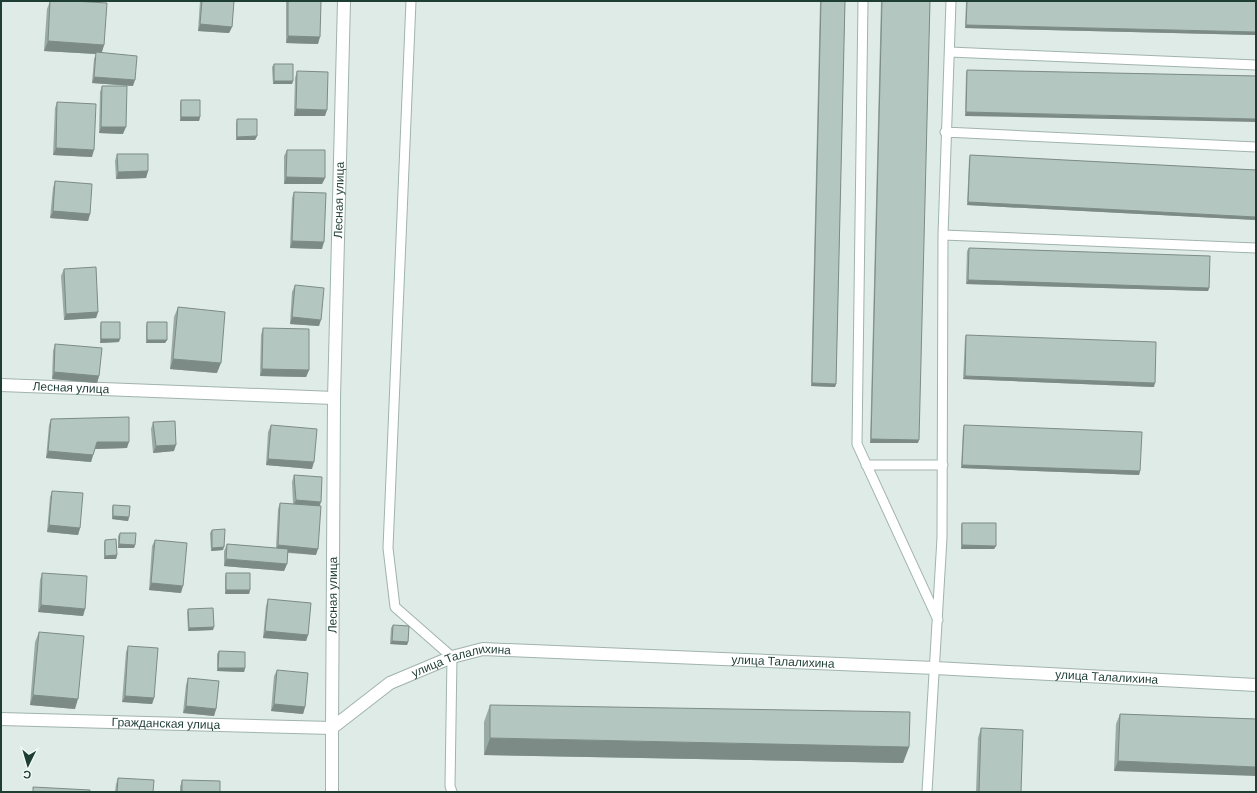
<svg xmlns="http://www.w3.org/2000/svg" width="1257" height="793" font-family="'DM Sans',sans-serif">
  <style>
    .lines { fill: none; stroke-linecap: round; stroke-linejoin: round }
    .service-casing { stroke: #a1b3ad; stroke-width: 11 }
    .minor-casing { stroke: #a1b3ad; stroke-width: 14 }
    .tertiary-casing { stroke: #a1b3ad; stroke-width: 14 }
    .service { stroke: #fff; stroke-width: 9 }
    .minor { stroke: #fff; stroke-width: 12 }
    .tertiary { stroke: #fff; stroke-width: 12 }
    .wall { fill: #9aaaa4 }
    .shaded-wall { fill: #7d8b86 }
    .building { fill: #b3c6bf; stroke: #7d8b86 }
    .labels { text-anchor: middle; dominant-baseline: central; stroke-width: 4; stroke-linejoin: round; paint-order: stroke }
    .street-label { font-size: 12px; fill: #1e3d35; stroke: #eff8f3 }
  </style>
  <rect width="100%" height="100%" fill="#deebe6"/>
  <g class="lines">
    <defs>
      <path id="service" d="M411,1l-23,547 7,59 57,50 -2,129 2,6
        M863,1l-6,443 81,176
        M950,52l306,13
        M945,132l311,15
        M943,235l313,13
        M866,465h77
        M927,792l15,-254 1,-303 8,-234"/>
      <g id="minor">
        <path id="s1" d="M1,385l333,13"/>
        <path id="s2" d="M1,719l331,9"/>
        <path id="s3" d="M332,728l58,-45 62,-26 31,-8 452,19 321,17"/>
        <path id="s4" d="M332,728l2,-330 10,-397"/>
      </g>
      <path id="tertiary" d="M332,728v64"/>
    </defs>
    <use href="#service" class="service-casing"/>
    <use href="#minor" class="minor-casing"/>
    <use href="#tertiary" class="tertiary-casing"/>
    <use href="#service" class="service"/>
    <use href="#minor" class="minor"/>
    <use href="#tertiary" class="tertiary"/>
  </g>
  <path class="wall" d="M50,1h24l30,44 -2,7 31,34 -41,-3 2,-24 2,-5 -52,-3 3,-42z
    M200,1h34l-2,26 -3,6 -31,-2z
    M286,1h35l-3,43 -32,-1z
    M820,1h25l-9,383 -1,3 -24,-1z
    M881,1h49l-12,442h-48z
    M966,1h290v34l-291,-7z
    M274,64l19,17 -1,3h-19l-1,-17z
    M967,70l289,6 -291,40 1,-43z
    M297,71l28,45h-31l1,-38z
    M102,86l21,48 -24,-1 1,-41z
    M181,100l19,17 -1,4h-19v-18z
    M57,102l35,55 -39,-2 2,-47z
    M237,119l20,17 -2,4h-19v-17z
    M287,150l38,28 -3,6h-38v-28z
    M117,154l31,17 -2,7 -30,1 -1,-18z
    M970,155l286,15v50l-289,-15 2,-46z
    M55,181l35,33 -2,7 -38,-3 3,-30z
    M294,192l28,57 -32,-1 2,-50z
    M969,248l240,40 -1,3 -242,-7 1,-33z
    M64,269l34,43 -2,6 -32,2 -3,-44z
    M295,285l24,41 -29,-2 2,-32z
    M178,307l39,66 -47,-4 4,-52z
    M101,322l18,20 -19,1v-17z
    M147,322l20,18 -2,3h-19v-17z
    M263,328l46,42 -3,7 -46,-1 1,-41z
    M966,335l188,52 -191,-8 2,-41z
    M55,344l44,32 -2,7 -45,-4 1,-28z
    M51,419l76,29 -32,1 -4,13 -45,-4 3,-33z
    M153,422l21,29 -21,2 -2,-24z
    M271,425l41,44 -46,-4 2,-33z
    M964,425l176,46 -1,4 -178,-7 2,-40z
    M294,475l26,31 -4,49 -28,-2 -1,11 -3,7 -60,-5v-15l3,-7 49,4 2,-39 2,-6 13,1 -1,-22z
    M52,491l28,37 -2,7 -31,-3 3,-35z
    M113,505l16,12 -1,4 -16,-2v-11z
    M962,523l34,23 -2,3h-33v-23z
    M212,530l11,20 -12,1 -1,-18z
    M120,533l15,12 -1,3h-16v-12z
    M105,540l12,15 -1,4h-12v-16z
    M155,540l26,53 -32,-3 3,-44z
    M42,573l43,36 -2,7 -45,-4 2,-32z
    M226,573l24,17 -1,4h-24v-18z
    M268,599l40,36 -2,6 -43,-3 3,-32z
    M188,609l25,21 -25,1 -1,-19z
    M393,625l15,17 -1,3 -17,-1 1,-16z
    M39,632l36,77 -45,-4 5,-63z
    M128,646l26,52 -2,6 -30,-2 4,-50z
    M219,651l26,17 -1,4 -27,-1v-17z
    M277,670l28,37 -2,7 -32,-3 3,-35z
    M188,678l28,31 -2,7 -31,-3 3,-28z
    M490,705l419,42 -6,16 -419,-8v-33z
    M1120,714l136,5 -142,52 2,-47z
    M981,728l40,64h-45l2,-54z
    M118,778l35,14h-38l1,-8z
    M182,780l38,12h-40v-5z"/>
  <path class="shaded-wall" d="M200,24l32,3 -3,6 -31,-2z
    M966,25l290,7v3l-291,-7z
    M288,36l32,1 -2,7 -32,-1z
    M48,41l56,4 -3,9 -5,-2v2l-52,-3z
    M94,77l41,3 -2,6 -41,-3z
    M274,81h19l-1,3h-19z
    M296,109l31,1 -2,6h-31z
    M966,112l290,7v3l-291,-6z
    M181,117h19l-1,4h-19z
    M101,127h25l-3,7 -24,-1z
    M257,136l-2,4h-19l1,-3z
    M56,148l38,2 -2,7 -39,-2z
    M148,171l-2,7 -30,1 2,-7z
    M286,177l39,1 -3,6h-38z
    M968,202l288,15v3l-289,-15z
    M53,211l37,3 -2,7 -38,-3z
    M292,241l32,1 -2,7 -32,-1z
    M968,280l241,8 -1,3 -242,-7z
    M98,312l-2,6 -32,2 2,-6z
    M292,317l29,3 -2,6 -29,-2z
    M101,339h19l-1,3 -19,1z
    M147,340h20l-2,3h-19z
    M173,359l48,4 -4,10 -47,-4z
    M262,369l47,1 -3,7 -46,-1z
    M54,372l45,4 -2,7 -45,-4z
    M965,376l190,7 -1,4 -191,-8z
    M812,383l24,1 -1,3 -24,-1z
    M871,439l48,1 -1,3h-48z
    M97,442h32l-2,6 -33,1z
    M176,445l-2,6 -21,2 3,-7z
    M48,451l45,4 -2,7 -45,-4z
    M268,459l46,3 -2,7 -46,-4z
    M962,465l178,6 -1,4 -178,-7z
    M296,500l25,2 -2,6 -26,-2z
    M113,516l16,1 -1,4 -16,-2z
    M49,525l31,3 -2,7 -31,-3z
    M119,544l16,1 -1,3h-16z
    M278,545l40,4 -2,6 -41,-4z
    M962,545l34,1 -2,3h-33z
    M224,547l-1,3 -12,1 1,-3z
    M117,555l-1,4h-12l1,-3z
    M226,559l61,5 -3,7 -60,-5z
    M151,583l32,3 -2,7 -32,-3z
    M226,590h24l-1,4h-24z
    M41,605l44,4 -2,7 -45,-4z
    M214,627l-1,3 -25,1 1,-3z
    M265,631l43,4 -2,6 -43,-3z
    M392,641l16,1 -1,3 -17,-1z
    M218,668h27l-1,4 -27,-1z
    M33,695l45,4 -3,10 -45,-4z
    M125,696l29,2 -2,6 -30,-2z
    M274,704l31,3 -2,7 -32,-3z
    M186,706l30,3 -2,7 -31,-3z
    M490,738l419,9 -6,16 -419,-8z
    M1118,761l138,6v9l-142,-5z"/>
  <path class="building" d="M50,1h24l33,2 -3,42 -56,-4z
    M202,1h32l-2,26 -32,-3z
    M288,1h33l-1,36 -32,-1z
    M821,1h24l-9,383 -24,-1z
    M882,1h48l-11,439 -48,-1z
    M967,1h289v31l-290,-7z
    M96,52l41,4 -2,24 -41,-3z
    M274,64h19v17h-19z
    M967,70l289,6v43l-290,-7z
    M297,71l31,1 -1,38 -31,-1z
    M102,86h25l-1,41h-25z
    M181,100h19v17h-19z
    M57,102l39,2 -2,46 -38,-2z
    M237,119h20v17l-20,1z
    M287,150h38v28l-39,-1z
    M117,154h31v17l-30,1z
    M970,155l286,15v47l-288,-15z
    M55,181l37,3 -2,30 -37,-3z
    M294,192l32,1 -2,49 -32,-1z
    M969,248l241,8 -1,32 -241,-8z
    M96,267l2,45 -32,2 -2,-45z
    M295,285l29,3 -3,32 -29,-3z
    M178,307l47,5 -4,51 -48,-4z
    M101,322h19v17h-19z
    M147,322h20v18h-20z
    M263,328l46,1v41l-47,-1z
    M966,335l190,7 -1,41 -190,-7z
    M55,344l47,4 -3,28 -45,-4z
    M129,417v25h-32l-4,13 -45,-4 3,-32z
    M175,421l1,24 -20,1 -3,-24z
    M271,425l46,4 -3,33 -46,-3z
    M964,425l178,7 -2,39 -178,-6z
    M294,475l28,2 -1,25 -25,-2z
    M52,491l31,2 -3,35 -31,-3z
    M280,503l41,3 -3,43 -40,-4z
    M113,505l17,1 -1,11 -16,-1z
    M962,523h34v23l-34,-1z
    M225,529l-1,18 -12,1v-18z
    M120,533h16l-1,12 -16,-1z
    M116,539l1,16 -12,1v-16z
    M155,540l32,3 -4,43 -32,-3z
    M227,544l61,5 -1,15 -61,-5z
    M42,573l45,3 -2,33 -44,-4z
    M226,573h24v17h-24z
    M268,599l43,4 -3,32 -43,-4z
    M213,608l1,19 -25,1 -1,-19z
    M393,625l16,1 -1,16 -16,-1z
    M39,632l45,4 -6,63 -45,-4z
    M128,646l30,2 -4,50 -29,-2z
    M219,651l26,1v16h-27z
    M277,670l31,3 -3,34 -31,-3z
    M188,678l31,3 -3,28 -30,-3z
    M490,705l420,7 -1,35 -419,-9z
    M1120,714l136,5v48l-138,-6z
    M981,728l42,2 -2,62h-42z
    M118,778l36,2 -1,12h-36z
    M182,780l38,1v11h-38z
    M33,787l57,3v2h-57z"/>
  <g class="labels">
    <g class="street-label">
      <text stroke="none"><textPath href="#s4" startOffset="528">Лесная улица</textPath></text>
      <text stroke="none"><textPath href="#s1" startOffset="70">Лесная улица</textPath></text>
      <text stroke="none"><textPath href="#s4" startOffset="133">Лесная улица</textPath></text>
      <text stroke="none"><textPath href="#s3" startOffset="473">улица Талалихина</textPath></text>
      <text stroke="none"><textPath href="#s3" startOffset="149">улица Талалихина</textPath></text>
      <text stroke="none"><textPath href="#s3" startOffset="797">улица Талалихина</textPath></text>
      <text stroke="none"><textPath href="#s2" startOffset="165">Гражданская улица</textPath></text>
    </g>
  </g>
  <rect width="1257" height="793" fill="none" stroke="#1e3d35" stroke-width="4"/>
  <g transform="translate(28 765) rotate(185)" stroke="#eff8f3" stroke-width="3" paint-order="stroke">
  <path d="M0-3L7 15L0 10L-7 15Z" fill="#1e3d35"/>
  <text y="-6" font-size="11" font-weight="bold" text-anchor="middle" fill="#1e3d35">С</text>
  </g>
</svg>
